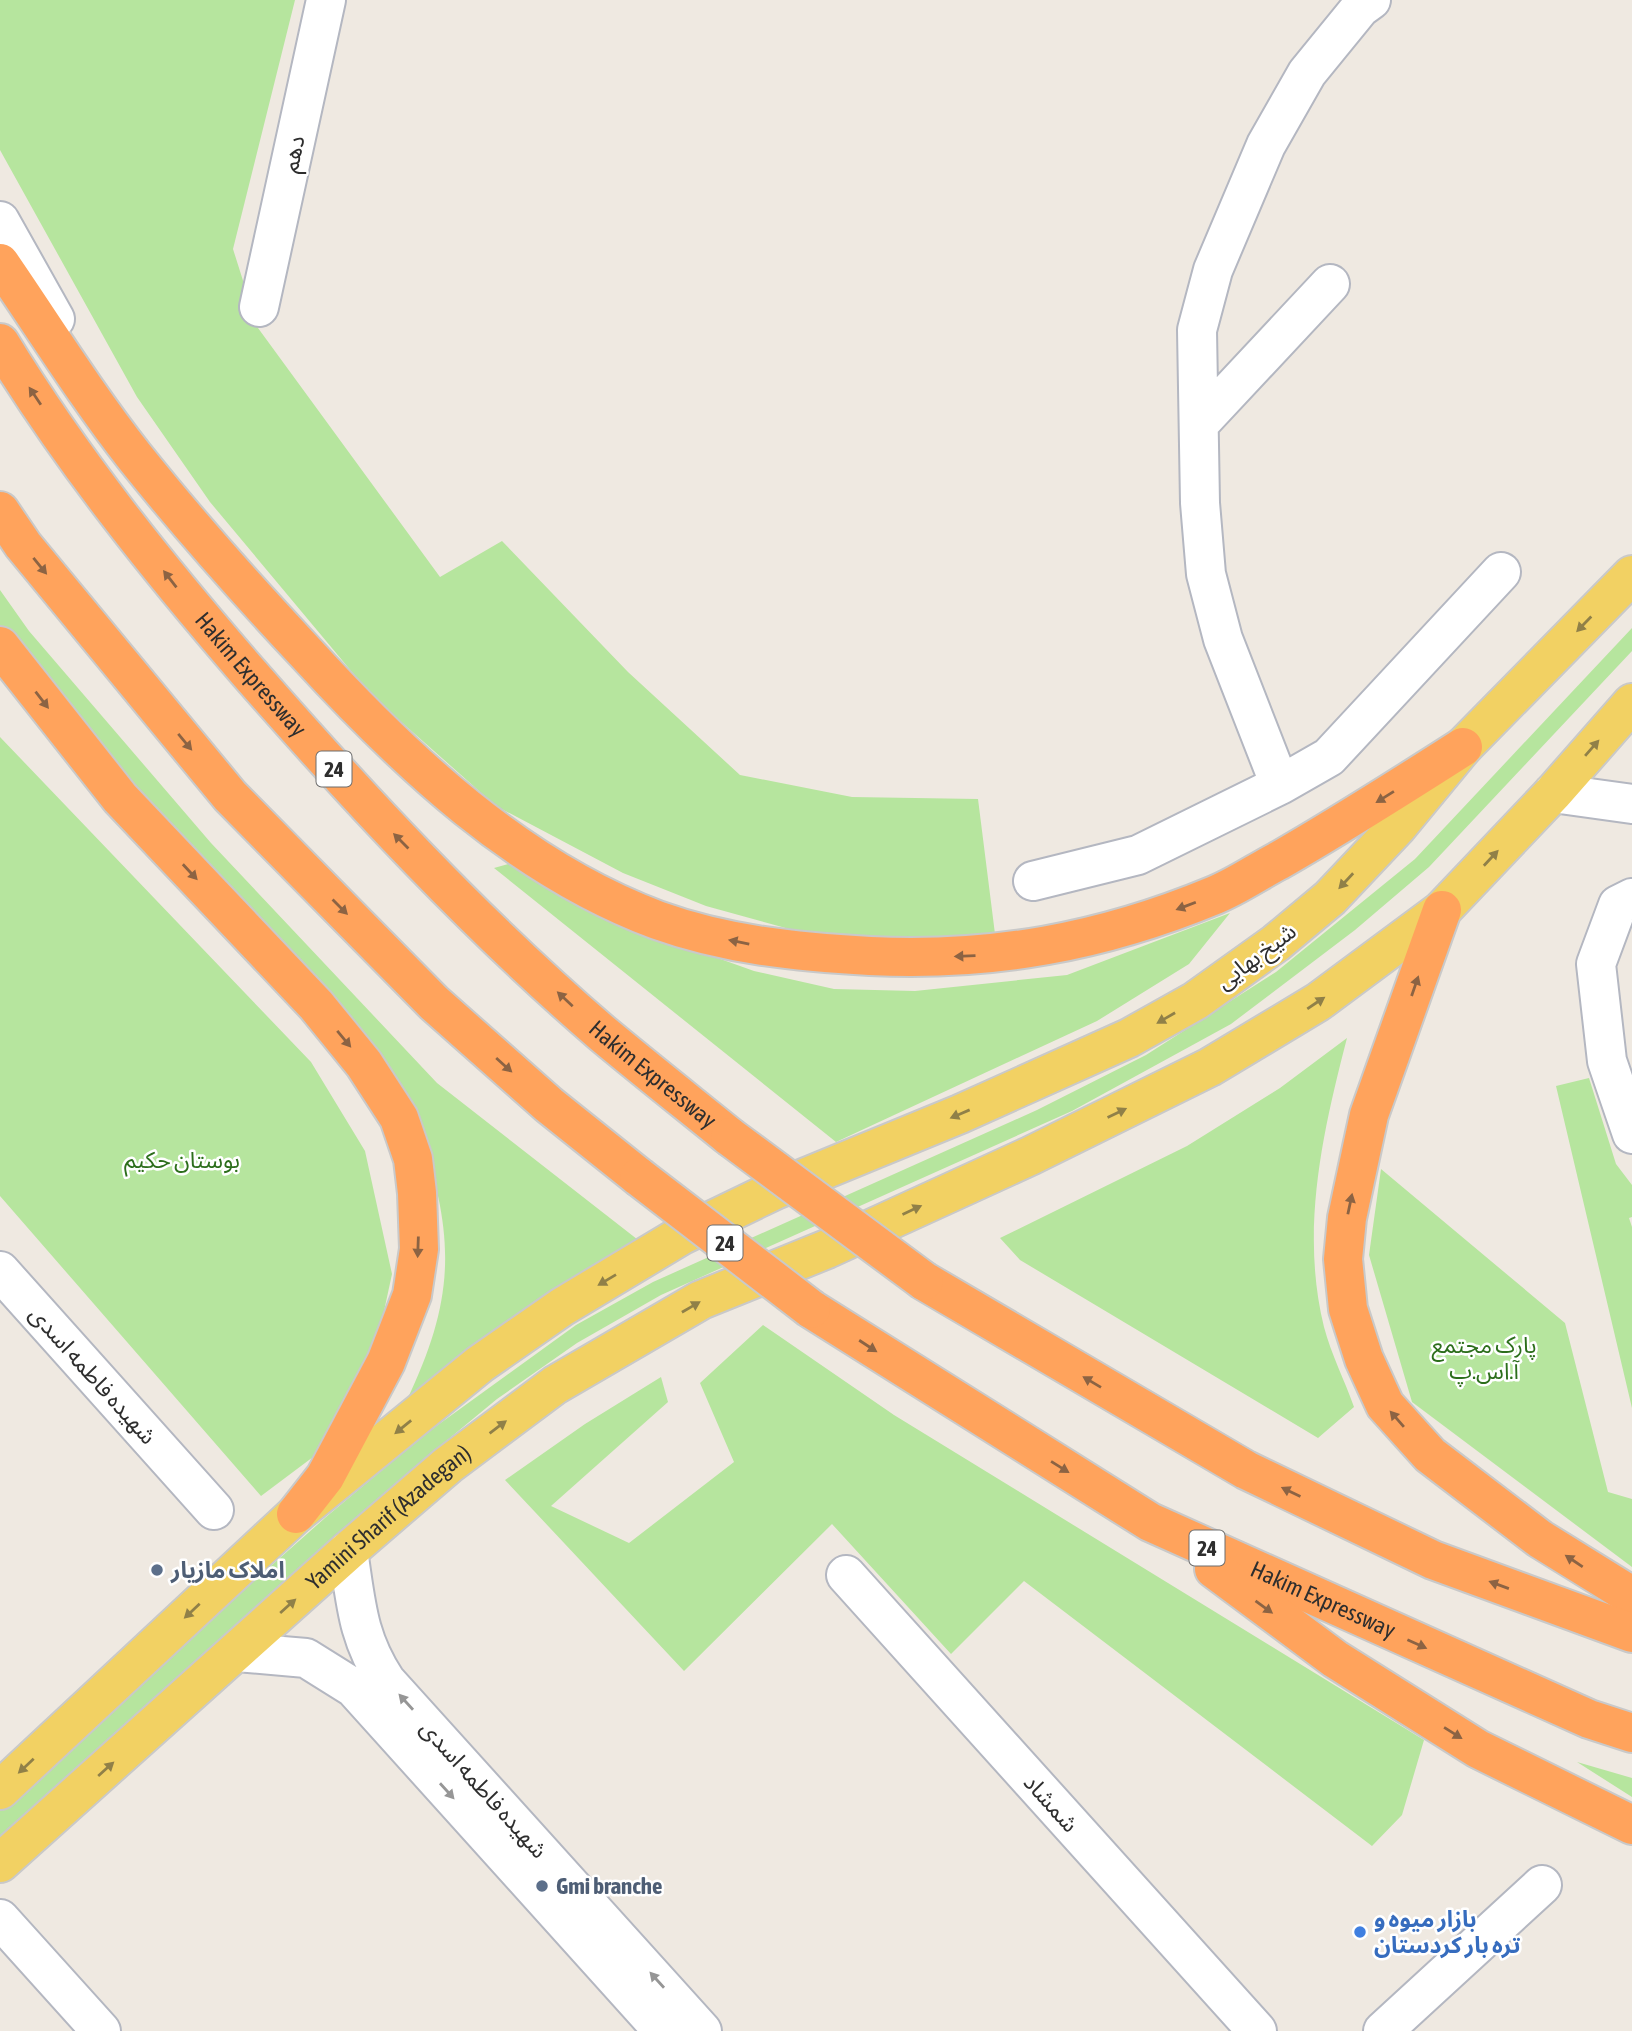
<svg xmlns="http://www.w3.org/2000/svg" width="1632" height="2031" font-family="'Asap Condensed','Noto Sans Arabic',sans-serif">
  <style>
    .green { fill: #b6e59e }
    .lines { fill: none; stroke-linecap: round; stroke-linejoin: round }
    .minor-casing { stroke: #b4b7c1; stroke-width: 42 }
    .major-casing { stroke: #c9c9c9; stroke-width: 42 }
    .highway-casing { stroke: #c9c9c9; stroke-width: 42 }
    .minor { stroke: #fff; stroke-width: 38 }
    .major { stroke: #f2d163; stroke-width: 38 }
    .highway { stroke: #ffa35c; stroke-width: 38 }
    .highway-bridge-casing { stroke: #c9c9c9; stroke-width: 42; stroke-linecap: butt }
    .highway-bridge { stroke: #ffa35c; stroke-width: 38 }
    .oneway { fill: #8c6343 }
    .oneway2 { fill: #908048 }
    .oneway3 { fill: #969696 }
    .service-dot { fill: #5c6f8a; stroke: #fff; stroke-width: 2.5 }
    .shop-dot { fill: #3f7fe0; stroke: #fff; stroke-width: 2.5 }
    .labels { text-anchor: middle; dominant-baseline: central; stroke-width: 5; stroke-linejoin: round; paint-order: stroke }
    .shield { fill: #fff; stroke: #6d6d6d; stroke-width: 2 }
    .shield-label { font-size: 21px; font-weight: bold; fill: #2e2e2e }
    .street-label { font-size: 23px; fill: #2e2e2e; stroke: #fff }
    .park-label { font-size: 23px; fill: #2c6e1b; stroke: #fff }
    .service-label { font-size: 23px; font-weight: bold; fill: #4e5e75; stroke: #fff; text-anchor: start }
    .shop-label { font-size: 23px; font-weight: bold; fill: #366cbe; stroke: #fff; text-anchor: start }
  </style>
  <rect width="100%" height="100%" fill="#efe9e1"/>
  <path class="green" d="M0,0h295l-62,249 25,79 182,249 62,-36 126,131 112,103 112,22 126,2 17,135 -87,5 -97,-4 -105,-29 -83,-33 -127,-67 -124,-110 -162,-194 -73,-105 -137,-247z
    M0,590l29,41 182,212 226,240 205,160 -236,159c50,-104 50,-166 12,-275l-418,-499z
    M1632,628v23l-203,216 -74,63 -124,94 -159,87 -411,184 -84,48 -80,56 -69,57 -428,381v-30l326,-290 98,-82 152,-110 77,-43 384,-172 109,-55 130,-83 139,-113z
    M0,737l311,325 54,89 27,123 -22,102 -49,75 -60,45 -261,-300z
    M512,863l127,67 115,41 80,18 81,2 152,-16 163,-62 -41,51 -92,57 -261,121 -342,-274z
    M1347,1038c-24,93 -47,192 -23,289 7,27 21,54 30,80l-36,31 -298,-178 -20,-22 187,-92 93,-58z
    M1589,1078l27,86 16,21v32l-3,1 3,9v181l-76,-322z
    M1381,1169l184,154 43,169 24,7v68l-220,-165 -43,-147z
    M763,1325l131,90 530,325 -22,75 -30,31 -348,-265 -73,73 -119,-130 -148,147 -179,-191 80,-56 76,-47 7,25 -117,104 78,37 105,-81 -34,-79z
    M1577,1762l55,16v19z"/>
  <g class="lines">
    <defs>
      <path id="minor" d="M0,221l55,98
        M259,307l67,-307
        M1200,423l130,-139
        M1280,785l49,-28 172,-185
        M1553,793l79,11
        M1033,881l105,-26 142,-70 -57,-146 -17,-65 -6,-71 -3,-173 16,-60 53,-125 41,-72 53,-65 11,-8
        M1632,898l-14,7 -22,59 11,97 25,73
        M0,1271l214,239
        M348,1551c8,51 9,86 38,130l316,350
        M846,1575l411,456
        M237,1652l69,6 48,30 309,343
        M0,1919l101,112
        M1383,2031l159,-146"/>
      <g id="major">
        <path d="M0,1790l296,-276 184,-150 82,-57 120,-72 93,-45 185,-76 169,-76 66,-37 81,-58 54,-45 68,-72 65,-79 169,-172"/>
        <path id="s1" d="M0,1863l348,-312 100,-86 107,-80 146,-85 126,-51 203,-93 180,-89 108,-65 124,-92 111,-117 79,-90"/>
      </g>
      <g id="highway">
        <path d="M0,263c44,64 86,132 134,193 55,69 113,134 173,198 98,107 211,214 350,266 69,25 141,32 213,36 122,6 232,-14 345,-61 22,-9 42,-23 63,-34 63,-36 124,-75 185,-114"/>
        <path id="s2" d="M0,343c72,118 159,226 249,330 111,127 226,251 354,361 42,35 85,69 127,103"/>
        <path d="M0,511l23,34 207,251 204,207 115,102 90,72"/>
        <path d="M0,646l120,152 196,207 48,59 35,54 14,41 4,34 2,56 -7,46 -26,67 -61,115 -29,37"/>
        <path d="M1442,910l-73,205 -22,103 -4,41 5,50 16,50 21,46 45,50 110,84 92,57"/>
        <path d="M924,1281l322,189 187,90 199,73"/>
        <path id="s3" d="M811,1309l339,213 439,197 43,14"/>
        <path d="M1214,1569l121,90 143,90 154,76"/>
      </g>
    </defs>
    <use href="#minor" class="minor-casing"/>
    <use href="#major" class="major-casing"/>
    <use href="#highway" class="highway-casing"/>
    <use href="#minor" class="minor"/>
    <use href="#major" class="major"/>
    <use href="#highway" class="highway"/>
    <defs>
      <path id="highway-bridge" d="M730,1137l194,144
        M639,1177l172,132"/>
    </defs>
    <use href="#highway-bridge" class="highway-bridge-casing"/>
    <use href="#highway-bridge" class="highway-bridge"/>
  </g>
  <defs><path id="oneway-solid" d="M-6-.8H1V-3.2L6.5 0L1 3.2V.8H-6Z" transform="scale(1.75)"/></defs>
  <g class="oneway">
    <use href="#oneway-solid" transform="translate(35 396) rotate(-124)"/>
    <use href="#oneway-solid" transform="translate(40 566) rotate(51)"/>
    <use href="#oneway-solid" transform="translate(170 579) rotate(-128)"/>
    <use href="#oneway-solid" transform="translate(42 700) rotate(52)"/>
    <use href="#oneway-solid" transform="translate(185 742) rotate(50)"/>
    <use href="#oneway-solid" transform="translate(1385 797) rotate(148)"/>
    <use href="#oneway-solid" transform="translate(401 841) rotate(-135)"/>
    <use href="#oneway-solid" transform="translate(190 872) rotate(47)"/>
    <use href="#oneway-solid" transform="translate(1186 906) rotate(159)"/>
    <use href="#oneway-solid" transform="translate(340 907) rotate(45)"/>
    <use href="#oneway-solid" transform="translate(739 942) rotate(-168)"/>
    <use href="#oneway-solid" transform="translate(965 956) rotate(178)"/>
    <use href="#oneway-solid" transform="translate(1415 986) rotate(-71)"/>
    <use href="#oneway-solid" transform="translate(565 999) rotate(-137)"/>
    <use href="#oneway-solid" transform="translate(344 1039) rotate(50)"/>
    <use href="#oneway-solid" transform="translate(504 1065) rotate(42)"/>
    <use href="#oneway-solid" transform="translate(1350 1204) rotate(-78)"/>
    <use href="#oneway-solid" transform="translate(418 1247) rotate(92)"/>
    <use href="#oneway-solid" transform="translate(868 1346) rotate(33)"/>
    <use href="#oneway-solid" transform="translate(1092 1382) rotate(-149)"/>
    <use href="#oneway-solid" transform="translate(1397 1419) rotate(-131)"/>
    <use href="#oneway-solid" transform="translate(1060 1467) rotate(32)"/>
    <use href="#oneway-solid" transform="translate(1291 1492) rotate(-154)"/>
    <use href="#oneway-solid" transform="translate(1574 1561) rotate(-146)"/>
    <use href="#oneway-solid" transform="translate(1499 1585) rotate(-160)"/>
    <use href="#oneway-solid" transform="translate(1264 1607) rotate(36)"/>
    <use href="#oneway-solid" transform="translate(1417 1644) rotate(24)"/>
    <use href="#oneway-solid" transform="translate(1453 1733) rotate(32)"/>
  </g>
  <g class="oneway2">
    <use href="#oneway-solid" transform="translate(1584 624) rotate(134)"/>
    <use href="#oneway-solid" transform="translate(1592 748) rotate(-49)"/>
    <use href="#oneway-solid" transform="translate(1491 858) rotate(-47)"/>
    <use href="#oneway-solid" transform="translate(1346 881) rotate(133)"/>
    <use href="#oneway-solid" transform="translate(1316 1003) rotate(-34)"/>
    <use href="#oneway-solid" transform="translate(1166 1018) rotate(150)"/>
    <use href="#oneway-solid" transform="translate(1117 1113) rotate(-26)"/>
    <use href="#oneway-solid" transform="translate(960 1114) rotate(157)"/>
    <use href="#oneway-solid" transform="translate(912 1210) rotate(-25)"/>
    <use href="#oneway-solid" transform="translate(607 1280) rotate(149)"/>
    <use href="#oneway-solid" transform="translate(691 1307) rotate(-30)"/>
    <use href="#oneway-solid" transform="translate(403 1427) rotate(141)"/>
    <use href="#oneway-solid" transform="translate(498 1427) rotate(-37)"/>
    <use href="#oneway-solid" transform="translate(288 1606) rotate(-42)"/>
    <use href="#oneway-solid" transform="translate(192 1611) rotate(137)"/>
    <use href="#oneway-solid" transform="translate(26 1766) rotate(137)"/>
    <use href="#oneway-solid" transform="translate(106 1769) rotate(-42)"/>
  </g>
  <g class="oneway3">
    <use href="#oneway-solid" transform="translate(406 1702) rotate(-132)"/>
    <use href="#oneway-solid" transform="translate(447 1791) rotate(48)"/>
    <use href="#oneway-solid" transform="translate(657 1980) rotate(-132)"/>
  </g>
  <g class="service-dot">
    <circle cx="157" cy="1570" r="7"/>
    <circle cx="542" cy="1886" r="7"/>
  </g>
  <circle class="shop-dot" cx="1360" cy="1932" r="7"/>
  <g class="labels">
    <g class="shield">
      <rect x="316.5" y="751.5" width="35" height="35" rx="5"/>
      <rect x="707.5" y="1225.5" width="35" height="35" rx="5"/>
      <rect x="1189.5" y="1530.5" width="35" height="35" rx="5"/>
    </g>
    <g class="shield-label">
      <text x="334" y="769">24</text>
      <text x="725" y="1243">24</text>
      <text x="1207" y="1548">24</text>
    </g>
    <g class="street-label">
      <text transform="translate(293 154) rotate(-78)">دهم</text>
      <text stroke="none"><textPath href="#s2" startOffset="416">Hakim Expressway</textPath></text>
      <text transform="translate(1256 956) rotate(-37)">شیخ بهایی</text>
      <text stroke="none"><textPath href="#s2" startOffset="984">Hakim Expressway</textPath></text>
      <text transform="translate(93 1375) rotate(48)">شهیده فاطمه اسدی</text>
      <text stroke="none"><textPath href="#s1" startOffset="520">Yamini Sharif (Azadegan)</textPath></text>
      <text stroke="none"><textPath href="#s3" startOffset="590">Hakim Expressway</textPath></text>
      <text transform="translate(484 1789) rotate(48)">شهیده فاطمه اسدی</text>
      <text transform="translate(1051 1803) rotate(48)">شمشاد</text>
    </g>
    <g class="park-label">
      <text x="182" y="1160">بوستان حکیم</text>
      <text x="1484" y="1345">پارک مجتمع<tspan x="1484" dy="26">آ.اس.پ</tspan></text>
    </g>
    <g class="service-label">
      <text x="171" y="1570">املاک مازیار</text>
      <text x="556" y="1886">Gmi branche</text>
    </g>
    <g class="shop-label">
      <text x="1374" y="1919">بازار میوه و<tspan x="1374" dy="26">تره بار کردستان</tspan></text>
    </g>
  </g>
</svg>
